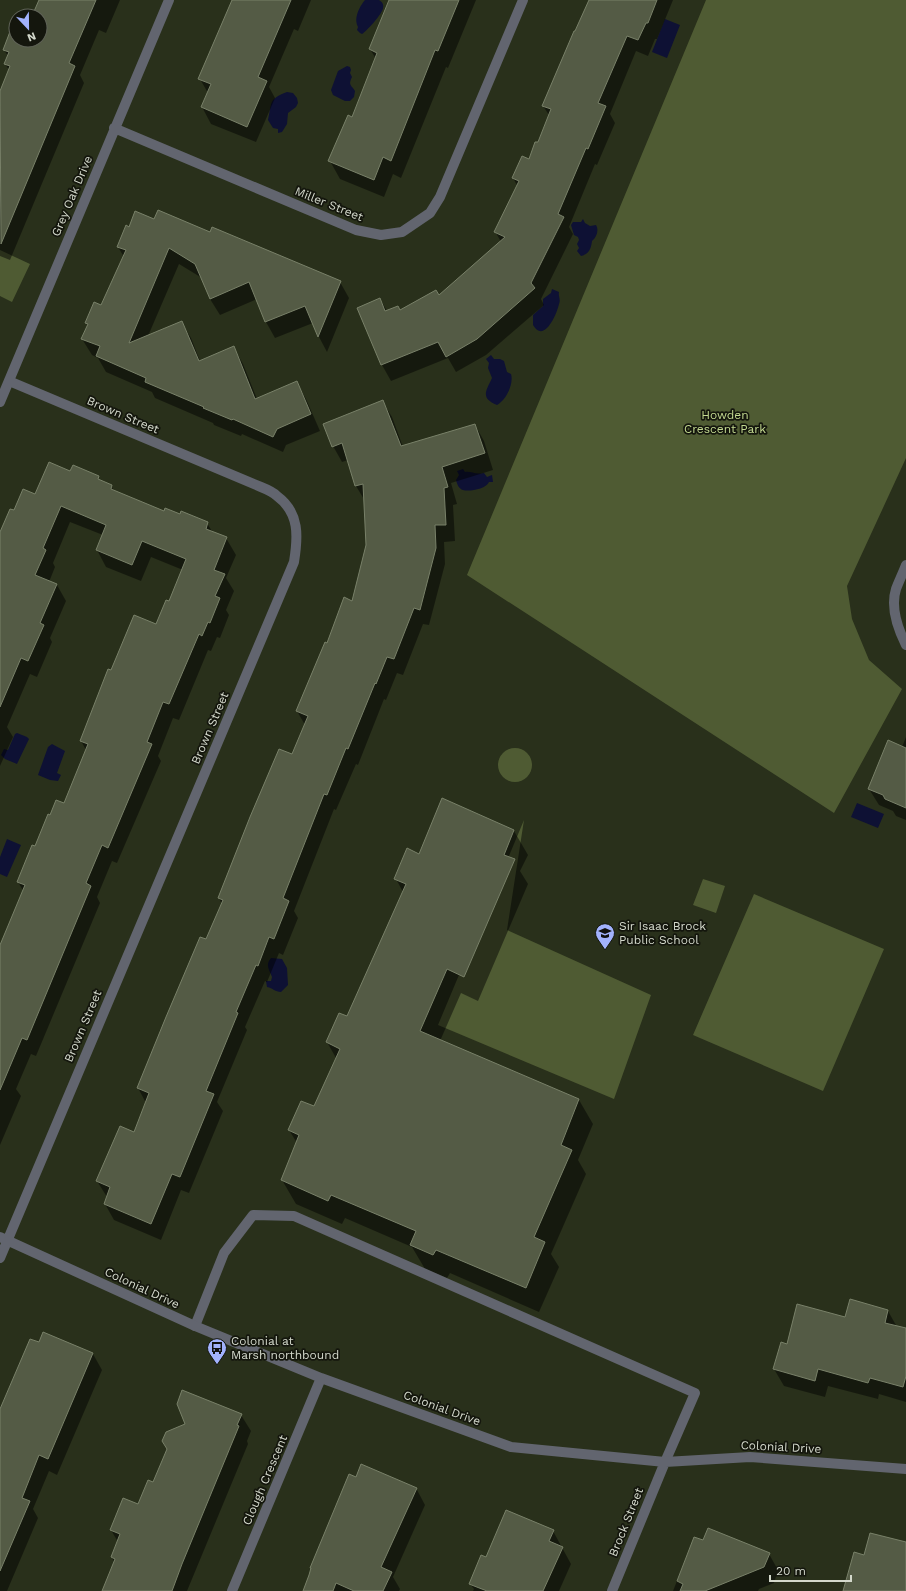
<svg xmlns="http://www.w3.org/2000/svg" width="906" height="1591" font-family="'Work Sans',sans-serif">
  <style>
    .green { fill: #4f5b33 }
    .water { fill: #0e1134 }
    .shadow { fill: #0007 }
    .building { fill: #545b45; stroke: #798169 }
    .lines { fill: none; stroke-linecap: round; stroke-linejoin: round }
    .lane { stroke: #62656f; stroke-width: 10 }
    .street { stroke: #62656f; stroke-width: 10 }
    .labels { text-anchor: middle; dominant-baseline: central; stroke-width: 3.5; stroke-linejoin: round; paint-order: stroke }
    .street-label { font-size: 12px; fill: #d4d9cc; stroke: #14160d }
    .park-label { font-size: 12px; fill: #c3d991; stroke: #14160d }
    .poi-label { font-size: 12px; fill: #d4d9cc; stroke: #14160d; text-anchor: start }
  </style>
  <rect width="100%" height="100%" fill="#29301b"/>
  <path class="green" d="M706,0h200v458l-59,128 5,33 17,41 33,29 -68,124 -367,-238z
    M0,250l30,14 -18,38 -12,-6z
    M498 765a17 17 0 1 1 34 0a17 17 0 1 1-34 0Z
    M524,820l-17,110 144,65 -37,104 -176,-74z
    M703,879l22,7 -9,27 -23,-8z
    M754,894l130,55 -61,142 -130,-56z"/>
  <path class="water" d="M365,0h14c3,2 5,4 4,8 0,5 -17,24 -21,26l-2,-1 -3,-3 1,-3c-5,-9 2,-21 7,-27z
    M665,19l15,6 -13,33 -15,-6z
    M347,66l3,1 1,3 -1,3 2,4c-4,8 -1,8 3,14l-1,6 -4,4h-5l-12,-6 -2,-5 7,-19z
    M287,92l6,1 4,5 1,5 -2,4 -8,6 -1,11 -5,8 -4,1v-4l-5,-1 -5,-8c4,-17 0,-21 19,-28z
    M583,219l2,4 5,3 6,-1c3,5 1,12 -4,16 -1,8 -3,13 -11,15l-4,-5 2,-3 -2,-4 2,-4 -1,-3 -4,-2 -3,-10 2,-3h8z
    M552,289l7,3c-1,4 2,8 0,12 -2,10 -15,40 -26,21v-10l10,-9v-7l8,-6z
    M491,355l3,4h6l4,2 3,11 4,2c3,10 -5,26 -14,31 -17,-7 -11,-14 -5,-27l-4,-10 1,-5 -3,-4z
    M463,469l2,3c7,-1 9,3 19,1l3,4 5,-2 1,7h-4c-3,7 -20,10 -26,8 -4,-1 -6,-6 -7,-10l3,-5 -2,-4z
    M17,733l10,4 2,2 -12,25 -12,-5 -4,-4 3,-6 4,1 7,-16z
    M52,744l13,7 -8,22 4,2 -3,6 -8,-1 -12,-5 10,-28z
    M857,803l27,11 -6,14 -27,-11z
    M7,839l14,6 -14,32 -7,-3v-17z
    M271,958l11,1 5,9 1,17 -7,7c-6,0 -8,-4 -14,-5l-1,-6h5l1,-4c-3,-8 -7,-12 -1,-19z"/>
  <path class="shadow" d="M40,0h80l-14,33 -7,-3 -19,45 4,8 -74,177 -10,-4v-162l10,-23 -5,-7 3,-8 -4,-6 12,-18v8h24v-24h-7z
    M235,0h76l-13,31 -4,-2 -25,58 6,11 -19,44 -45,-18 -9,-17 6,-14 -8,-14z
    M402,0h74l-28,68 -2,-1 -45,111 -8,-4 -9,23 -44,-18 -10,-18 22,-43 24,-59 -6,-10z
    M601,0h72l-16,39h-2l-7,17 -12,-5 -26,63 5,9 -18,42 -2,-1 -26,63 4,7 -32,65 3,6 -58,50 -30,17 -8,-14 -57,23 -9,-16 -23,-57 21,-9 7,12h13l39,-14 62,-55 -6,-11 23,-44 -5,-9 16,-18 9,-18 11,-27 -6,-9z
    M154,220l56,13 130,49 9,16 -22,54 -8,-15 -6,-14 -38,15 -9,-16 -9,-23 -37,16 -10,-16 -8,-21 -23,-14 -31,72 33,-14 10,16 9,23 34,-13 9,16 14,35 40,-16 9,16 14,32 -34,14 -3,7 -41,-18 -1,2 -27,-11 -1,-2 -58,-25 -3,-6 -46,-20 -8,-14 -6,-3 -10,-16 6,-13 -2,-3 16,-17 22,-49 -6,-10 11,-19z
    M382,401l10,16 11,30 72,-22 9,16 9,29 -42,13 6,21 -4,1 2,36 -11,1 1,22 -16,61 -6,-1 -20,51 -6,-2 -11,27 -2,-1 -26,66 -2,-1 -20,46 -2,-1 -40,102 4,7 -15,37 -4,-2 -12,29 -2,-1 -20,46 2,3 -30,72 6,9 -34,82 -8,-3 -20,50 -47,-20 -9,-16 2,-7 -10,-16 37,-48 12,-30 -8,-15 69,-148 15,-36 -3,-6 74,-143 12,-30 -8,-14 30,-67 26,-42 14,-57 -2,-44 -9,-15 -8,-26 -6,2 -9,-16z
    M71,472l27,5 2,4 11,5 4,6 50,20 42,11 6,10 13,5 10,17 -10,23 8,13 -8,19 3,5 -9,23 -3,-1 -6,14 -3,-1 -29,70 -6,-2 -15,38 3,5 -44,102 -5,-2 -15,36 3,6 -64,153 -5,-2 -15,35 5,7 -21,49v-199l24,-54 -6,-10 32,-66 15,-12 21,-54 -5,-9 31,-69 44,-47 14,-22 13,-33 -32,-13 -10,24 -35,-14 -9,-17 6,-15 -33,-13 -17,41 2,4 -6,15 8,3 9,16 -16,37 2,4 -15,35 -7,-3 -23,53 6,10 -13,29v-224l14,-30z
    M906,737v83l-10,-4 -3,-5 -14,-6 -10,-16 33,-42z
    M514,831l14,24 -8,16 8,13 -50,117 -17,-8 -21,48 139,59 14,24 -15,36 8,14 -35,80 8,13 -20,45 -89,-39 -3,5 -22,-9 -13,-22 -67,-29 -3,6 -46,-20 -14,-24 15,-37 -8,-13 25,-22 22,-50 -9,-16 21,-25 55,-125 -7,-13 24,-24z
    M888,1311l9,16 9,3v72l-27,-8 -1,5 -50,-13 -3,11 -41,-11 -10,-17 13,-24 59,-27z
    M44,1333l49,21 9,16 -45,105 -8,-4 -16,38 5,9 -31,73h-7v-180l40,-68z
    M241,1415l10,16 -4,10 1,3 -61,147h-84l11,-29 -2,-5 6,-15 -7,-12 28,-25 15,-21z
    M357,1478l59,10 9,17 -32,72 7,12 -1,2h-95z
    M553,1531l18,33 -12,27h-86l1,-2 -4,-5z
    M694,1538l9,3 66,13 9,16 -4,13 -15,6 -1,2h-85z"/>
  <path class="building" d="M39,0h57l-27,63 6,3 -74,178 -1,-153 10,-25 -6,-2 5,-12 -6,-2 8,-21 5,2v9h24v-24h-8z
    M232,0h59l-33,77 9,4 -20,46 -46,-20 10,-23 -13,-5z
    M389,0h70l-21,51 -3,-1 -44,111 -8,-4 -9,23 -46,-19 20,-46 4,2 25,-64 -8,-4z
    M589,0h68l-9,23h-2l-8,17 -11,-4 -29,67 8,3 -18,43 -2,-1 -28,66 6,3 -33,66 4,5 -58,51 -31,18 -8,-15 -57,23 -24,-57 23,-10 5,13 13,-5 2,4 36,-20 3,5 66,-58 -11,-5 25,-51 -7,-3 10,-22 7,3 6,-17h3l13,-33 -9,-3 32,-75h1z
    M158,210l52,22 2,-5 129,54 -23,56 -13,-31 -40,16 -16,-40 -39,17 -15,-35 -26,-16 -40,95 53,-22 17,40 35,-15 21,53 42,-18 14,33 -34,15 -4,8 -40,-18 -1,1 -29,-12 1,-1 -59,-25 1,-4 -50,-22 4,-10 -19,-7 7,-15 -3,-1 9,-21 7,3 25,-55 -9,-3 9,-22 3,2 6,-16 19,8z
    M383,400l18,46 74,-22 10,29 -43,14 6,20 -4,1 2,37h-11l1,23 -16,62 -6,-2 -20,51 -7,-2 -11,27 -1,-1 -27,66 -2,-1 -19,47 -3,-1 -41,104 6,3 -15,38 -5,-2 -11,29 -2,-1 -20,47 2,1 -32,78 8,3 -34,83 -8,-3 -21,50 -47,-20 6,-17 -14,-6 24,-55 14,6 15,-39 -12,-5 29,-71 34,-80 6,2 17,-39 -5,-2 32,-81 29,-68 13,5 16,-38 -12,-5 29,-69 2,1 17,-46 8,4 14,-56 -3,-61 -8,2 -13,-43 -10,4 -9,-23z
    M49,462l21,9 3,-6 26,11 -1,3 14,6 -1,4 53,22 1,-3 15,6 1,-3 27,11 -2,7 21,8 -13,33 11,4 -10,22 5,2 -10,25 -2,-1 -6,14 -3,-2 -30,70 -6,-2 -16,40 5,2 -44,104 -6,-3 -16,38 5,3 -64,154 -5,-2 -22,52v-145l25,-60 -8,-3 15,-37 3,1 13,-32 2,1 6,-15 8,3 24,-59 -8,-3 28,-72 3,1 23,-55 22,9 10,-24 3,1 17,-42 -44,-18 -10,24 -36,-15 10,-25 -45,-19 -18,42 3,2 -11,25 22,9 -17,39 4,2 -16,36 -7,-3 -21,49v-175l10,-23 4,1 9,-21 12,5z
    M888,740l18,8v60l-21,-9 -2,-4 -15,-6z
    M442,798l72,32 -10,25 11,4 -51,118 -17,-8 -27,62 159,68 -18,46 11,5 -38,87 11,5 -19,46 -90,-38 -3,5 -23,-10 6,-14 -85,-36 -3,6 -47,-21 18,-45 -11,-5 13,-29 13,5 26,-57 -14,-7 13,-29 8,3 59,-132 -12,-5 13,-31 12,6z
    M850,1299l38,11 -3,13 21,5v48l-3,11 -33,-9 -2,5 -50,-14 -3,12 -42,-12 8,-27 6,2 10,-40 48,13z
    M43,1332l50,21 -45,106 -9,-4 -17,43 8,3 -30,70v-162l30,-70 9,3z
    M182,1390l60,24 -5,11 2,1 -57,138 -10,27h-70l13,-32 -4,-2 9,-23 -10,-4 13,-32 15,6 10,-24 5,2 14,-33 -5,-8 4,-9 19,-8 -8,-20z
    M361,1464l56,24 -36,79 11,5 -9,19h-29l-18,-8 -3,8h-30l6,-16 2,-7h-1l39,-94 7,3z
    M506,1510l48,20 -5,11 14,6 -20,44h-56l-18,-7 12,-29 5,2z
    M708,1528l62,25 -6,14 -59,24h-25l3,-7 -6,-3 17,-44 9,3z
    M870,1533l36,9v49h-63l11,-39 10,3z"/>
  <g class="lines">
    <path class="lane" d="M195,1326l29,-73 29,-38 41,1 401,177 -30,69"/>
    <path class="street" d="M114,128l242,102 25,5 21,-3 28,-19 10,-16 83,-197
      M0,402l169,-402
      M906,565c-3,8 -7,16 -10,24 -6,19 2,40 10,56
      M0,1237l195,89 126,52 190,69 154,15 85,-5 156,12
      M0,1258l294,-696c4,-25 6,-49 -17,-66 -4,-4 -11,-7 -16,-9l-252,-106
      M232,1591l89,-213
      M612,1591l53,-129"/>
  </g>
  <defs>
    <symbol id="school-pin" viewBox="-11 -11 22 30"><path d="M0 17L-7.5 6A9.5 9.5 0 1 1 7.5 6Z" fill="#a2b2fd" stroke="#14160d"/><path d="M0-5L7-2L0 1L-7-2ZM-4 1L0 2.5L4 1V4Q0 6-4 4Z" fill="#111"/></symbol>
    <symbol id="bus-pin" viewBox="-11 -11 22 30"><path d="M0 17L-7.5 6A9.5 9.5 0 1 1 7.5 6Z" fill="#a2b2fd" stroke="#14160d"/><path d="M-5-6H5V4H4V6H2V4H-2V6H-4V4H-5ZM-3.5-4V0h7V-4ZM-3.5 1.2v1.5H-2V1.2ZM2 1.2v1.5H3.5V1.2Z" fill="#111"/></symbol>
  </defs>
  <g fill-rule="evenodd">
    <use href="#school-pin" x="594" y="922" width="22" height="30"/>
    <use href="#bus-pin" x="206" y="1337" width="22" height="30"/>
  </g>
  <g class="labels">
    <g class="street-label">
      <text transform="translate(72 196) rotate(-67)">Grey Oak Drive</text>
      <text transform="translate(329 204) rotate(22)">Miller Street</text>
      <text transform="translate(123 415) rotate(23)">Brown Street</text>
      <text transform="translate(210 728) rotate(-67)">Brown Street</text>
      <text transform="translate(83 1026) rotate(-67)">Brown Street</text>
      <text transform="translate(142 1288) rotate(25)">Colonial Drive</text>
      <text transform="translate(442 1408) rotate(20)">Colonial Drive</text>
      <text transform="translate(781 1447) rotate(3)">Colonial Drive</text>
      <text transform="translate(265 1480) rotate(-67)">Clough Crescent</text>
      <text transform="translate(626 1522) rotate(-68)">Brock Street</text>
    </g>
    <g class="park-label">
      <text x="725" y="415">Howden<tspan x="725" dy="14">Crescent Park</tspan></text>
    </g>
    <g class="poi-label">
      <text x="619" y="926">Sir Isaac Brock<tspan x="619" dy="14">Public School</tspan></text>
      <text x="231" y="1341">Colonial at<tspan x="231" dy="14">Marsh northbound</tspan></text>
    </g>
  </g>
  <g transform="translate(28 28) rotate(158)"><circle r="19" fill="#14160d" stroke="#616459"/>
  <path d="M0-3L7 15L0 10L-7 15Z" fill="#a2b2fd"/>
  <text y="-6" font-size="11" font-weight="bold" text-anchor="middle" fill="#d4d9cc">N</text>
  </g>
  <path d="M770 1575v6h81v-6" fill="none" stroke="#d4d9cc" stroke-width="2"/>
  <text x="776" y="1575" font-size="12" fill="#d4d9cc" stroke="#14160d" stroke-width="3" paint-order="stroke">20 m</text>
</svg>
